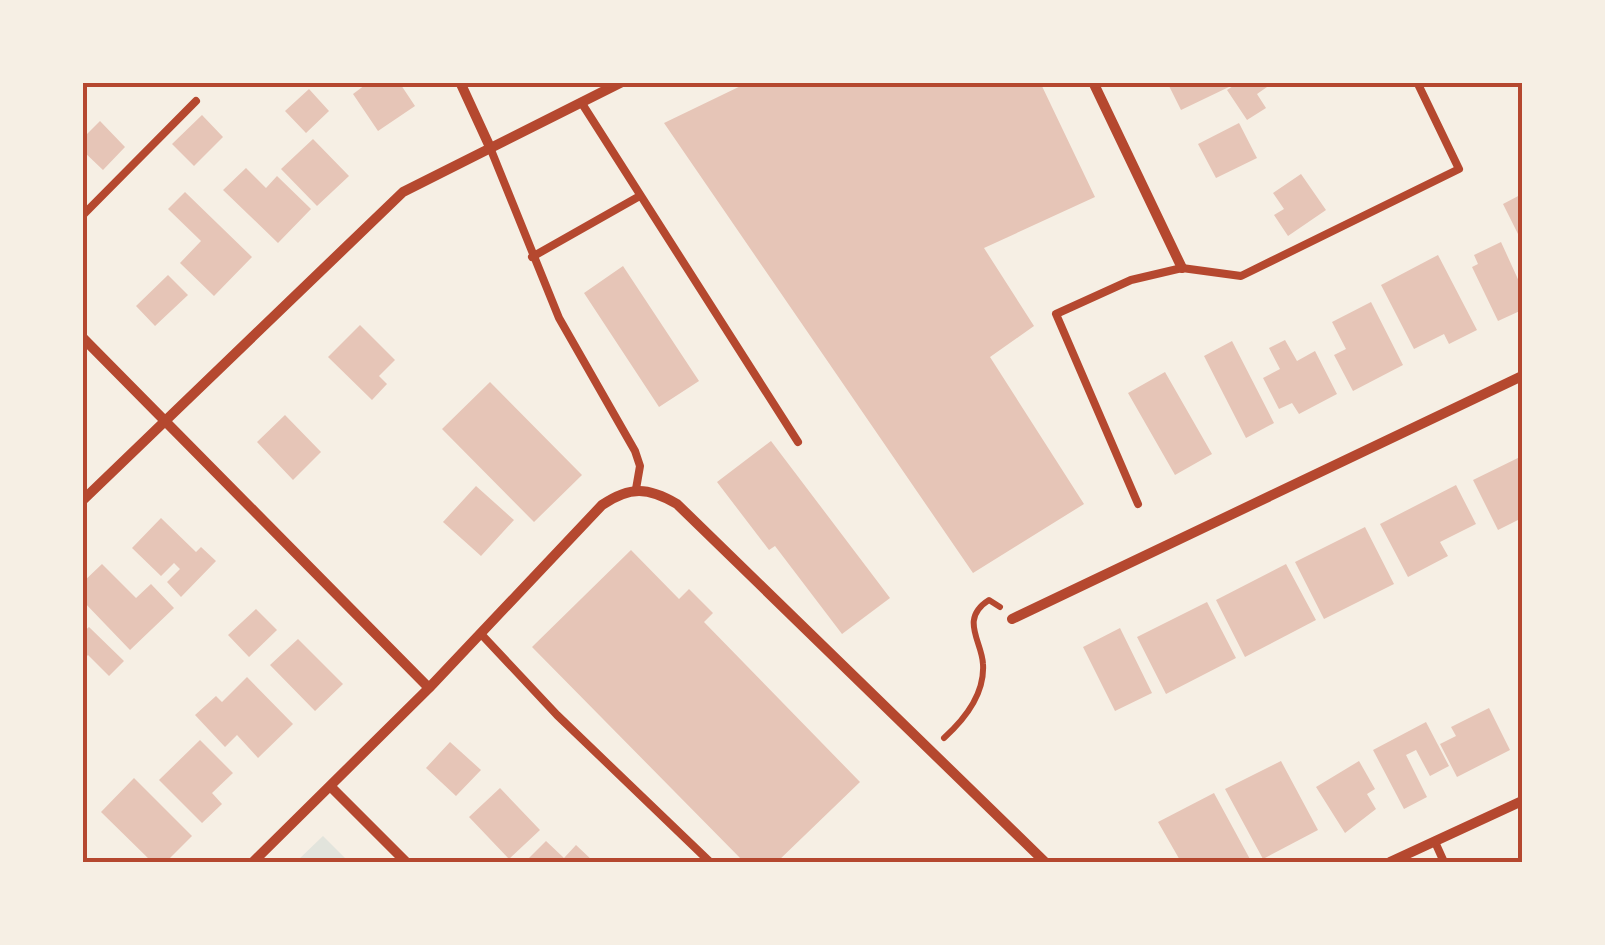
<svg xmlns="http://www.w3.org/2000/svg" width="1605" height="945" font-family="'Space Grotesk',sans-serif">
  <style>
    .green { fill: #e2e4dc }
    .building { fill: #e6c5b7 }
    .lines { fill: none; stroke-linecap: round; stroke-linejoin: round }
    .path { stroke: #b5482f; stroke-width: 6 }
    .service { stroke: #b5482f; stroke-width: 8 }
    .minor { stroke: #b5482f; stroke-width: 10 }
    .neatline { fill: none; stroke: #b5482f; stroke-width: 4 }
  </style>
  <rect width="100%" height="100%" fill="#f6efe4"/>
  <path class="green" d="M323,836l26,26h-53z"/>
  <path class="building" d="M369,82h30l16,24 -37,25 -25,-37z
    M749,82h291l55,115 -111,51 50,78 -44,31 94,147 -111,69 -309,-450z
    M1167,82h62l2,4 -50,24z
    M1239,82h35l-17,12 9,14 -19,12 -20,-30z
    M309,89l20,22 -23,22 -21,-22z
    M202,115l21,22 -29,29 -22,-22z
    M100,121l25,26 -22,23 -21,-20v-11z
    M1239,123l18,35 -41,20 -18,-34z
    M313,139l36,37 -32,30 -36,-37z
    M246,168l20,20 11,-12 34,33 -33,34 -55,-53z
    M1301,174l25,36 -38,26 -14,-21 10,-6 -11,-16z
    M185,192l67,65 -38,39 -34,-33 21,-22 -33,-32z
    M1522,194v48l-19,-38z
    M1501,242l21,46v22l-24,11 -26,-54 6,-3 -4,-9z
    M1438,255l39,75 -28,14 -5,-10 -30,15 -33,-64z
    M623,266l76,115 -40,26 -75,-114z
    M168,275l20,20 -33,31 -19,-20z
    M1371,302l32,63 -50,26 -19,-36 12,-6 -14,-27z
    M360,325l35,35 -16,16 8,8 -15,16 -44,-43z
    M1285,340l12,21 18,-10 22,43 -38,20 -7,-11 -13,6 -16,-31 17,-9 -11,-21z
    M1232,341l42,82 -28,15 -42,-82z
    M1165,372l47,82 -37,21 -47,-82z
    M490,382l92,93 -48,47 -92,-93z
    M285,415l36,37 -28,28 -36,-38z
    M771,441l119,157 -48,36 -67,-88 -6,4 -52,-68z
    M1522,456v62l-24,12 -25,-50z
    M1456,485l20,39 -36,18 8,14 -40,21 -28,-53z
    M476,486l38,34 -33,36 -38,-34z
    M161,518l35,34 5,-5 15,14 -35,36 -14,-15 13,-13 -6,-6 -13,13 -29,-28z
    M1365,527l29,57 -70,35 -29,-57z
    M631,550l48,49 10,-10 24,24 -9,9 156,160 -83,80h-33l-212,-215z
    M102,564l34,34 15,-14 23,24 -44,42 -48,-50v-17z
    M1286,564l30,56 -71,37 -29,-57z
    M1207,602l29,56 -70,36 -29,-57z
    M256,609l21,21 -28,27 -21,-22z
    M89,627l35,34 -15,15 -21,-21 -6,6v-28z
    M1120,628l32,65 -37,18 -32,-64z
    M298,639l45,45 -28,27 -45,-46z
    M247,677l46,47 -35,34 -21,-23 -12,12 -30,-32 21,-19 6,6z
    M1489,708l21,42 -53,27 -17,-33 16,-8 -5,-9z
    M1426,722l23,44 -19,10 -14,-26 -10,5 21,42 -23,12 -31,-59z
    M200,740l33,33 -21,20 10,11 -20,19 -43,-43z
    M450,742l31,28 -25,26 -30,-28z
    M1281,761l37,69 -55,29 -38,-70z
    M1359,761l16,28 -8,5 9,15 -31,24 -29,-46z
    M134,778l58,58 -26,26h-14l-51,-50z
    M500,788l40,42 -31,29 -40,-42z
    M1214,793l37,68 -3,1h-67l-23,-40z
    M546,841l18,17 12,-13 18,17h-69z"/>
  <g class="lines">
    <path class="path" d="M944,738c21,-19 41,-44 39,-74 -1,-23 -24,-45 6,-64l11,7
      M353,862h1"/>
    <path class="service" d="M581,102l217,340
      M489,145l70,173 76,133 5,15 -4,23
      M82,216l114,-115
      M532,257l106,-60
      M1138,504l-82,-190 75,-34 51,-12 59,8 218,-107 -42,-87
      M481,634l76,81 153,147
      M1435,842l9,20"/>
    <path class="minor" d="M460,82l29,63
      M1093,82l89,186
      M82,337l347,351
      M82,501l321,-309 219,-110
      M1012,619l510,-243
      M331,787l75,75
      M253,862l176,-174 173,-183c28,-19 46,-18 75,-1l368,358
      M1390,862l132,-61"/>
  </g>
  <rect width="1605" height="945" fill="none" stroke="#f6efe4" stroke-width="170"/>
  <rect x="85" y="85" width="1435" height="775" class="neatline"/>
</svg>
